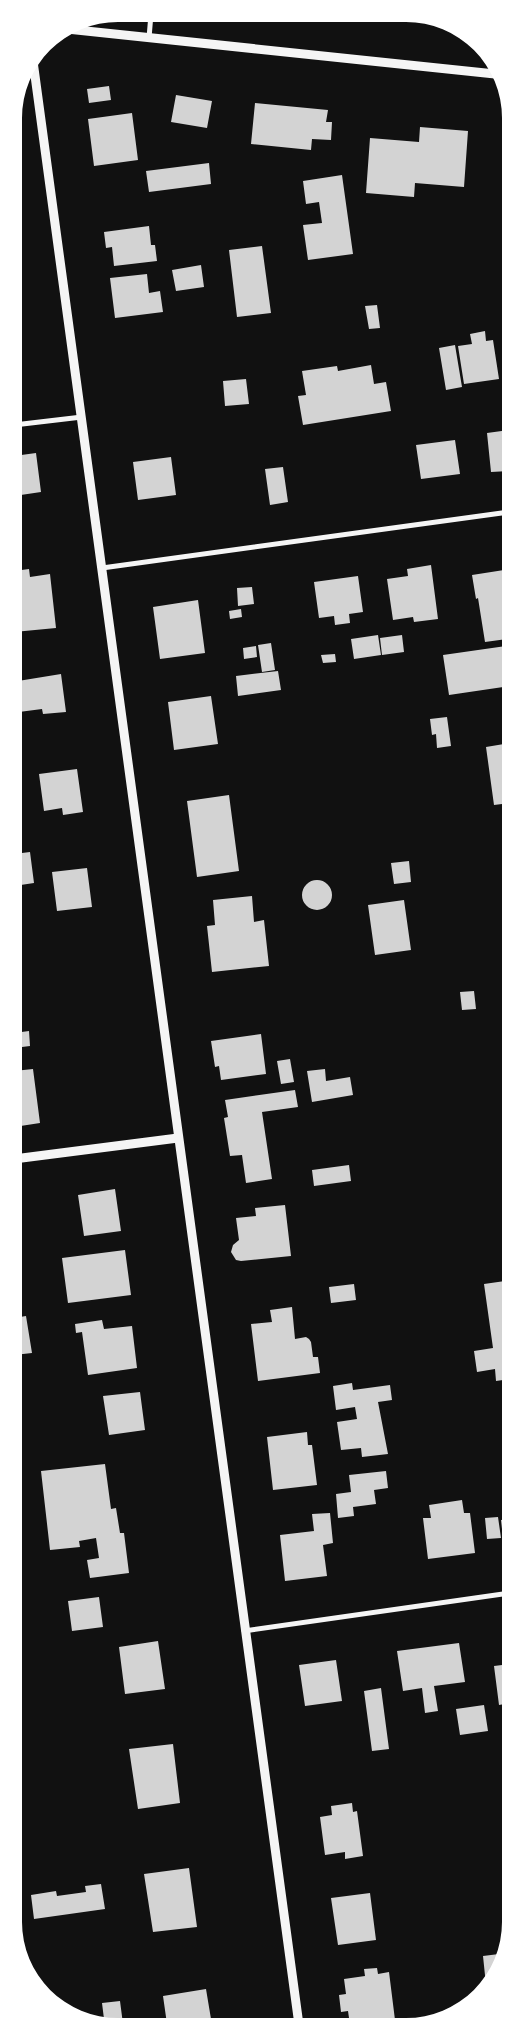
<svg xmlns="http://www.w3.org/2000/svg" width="524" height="2040" font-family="'Golos Text',sans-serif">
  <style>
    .building { fill: #d3d3d3 }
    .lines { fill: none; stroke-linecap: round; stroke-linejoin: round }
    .minor { stroke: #f5f5f5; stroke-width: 5 }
    .tertiary { stroke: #f5f5f5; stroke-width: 9 }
  </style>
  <rect width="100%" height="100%" fill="#111"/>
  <path class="building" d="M109,86l2,14 -22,3 -2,-14z
    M176,95l36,6 -5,27 -36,-6z
    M255,103l73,7 -2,12h6l-1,18 -19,-1 -1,11 -60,-6z
    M132,113l6,47 -44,6 -6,-47z
    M420,127l48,4 -4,56 -49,-4 -1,14 -48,-4 4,-55 49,4z
    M508,156l1,1v47l-6,-1z
    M209,163l2,21 -62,8 -3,-21z
    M342,175l11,79 -45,6 -5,-35 19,-2 -3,-21 -13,2 -3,-23z
    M149,226l2,19h4l2,16 -43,5 -2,-19 -6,1 -2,-16z
    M262,246l9,67 -34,4 -8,-67z
    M201,265l3,22 -28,4 -4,-21z
    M147,274l2,19 11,-2 3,21 -48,6 -5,-40z
    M509,300v30h-2l-4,-29z
    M14,302l7,42h-7z
    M377,305l3,23 -11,1 -4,-23z
    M485,331l1,10 7,-1 6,39 -35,5 -6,-38 14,-2 -2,-10z
    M455,345l7,42 -16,3 -7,-42z
    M371,365l3,19 12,-2 5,29 -88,14 -5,-29 8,-1 -4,-24 35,-5 1,5z
    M246,379l3,25 -24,2 -2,-25z
    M509,430v41l-18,1 -4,-39z
    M455,440l5,34 -39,5 -5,-34z
    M36,453l5,39 -27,4v-40z
    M171,457l5,38 -38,5 -5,-38z
    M283,467l5,35 -18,3 -5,-36z
    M431,565l7,54 -24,3 -1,-5 -20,3 -6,-41 21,-3 -1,-7z
    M29,569l1,8 20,-3 6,54 -42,4v-61z
    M504,570l6,36v3l-8,1 5,29 -22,3 -7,-44 -2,1 -4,-24z
    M358,576l5,36 -14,2 1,9 -15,2 -1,-9 -15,2 -5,-36z
    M252,587l2,17 -16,2 -1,-18z
    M198,600l7,53 -45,6 -7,-52z
    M241,609l1,8 -12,2 -1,-8z
    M378,635l3,20 -27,4 -3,-20z
    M402,635l2,17 -22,3 -2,-17z
    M271,643l4,27 -13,2 -4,-27z
    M256,646l1,11 -13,2 -1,-11z
    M506,646l4,40 -61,9 -6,-40z
    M335,654l1,8 -13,1 -2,-8z
    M278,671l3,19 -43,6 -2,-20z
    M61,674l5,38 -23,2 -1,-5 -23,3 -2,-12h3l-2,-19z
    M211,696l7,48 -44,6 -6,-48z
    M447,717l4,29 -14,2 -1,-14 -4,1 -2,-16z
    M510,743v60l-16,2 -8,-58z
    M77,769l6,43 -20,3 -1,-7 -18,3 -5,-37z
    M229,795l10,76 -42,6 -10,-76z
    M30,852l4,31 -20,3v-32z
    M409,861l2,21 -17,2 -3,-21z
    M87,868l5,39 -35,4 -5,-39z
    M302 895a15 15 0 1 1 30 0a15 15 0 1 1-30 0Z
    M252,896l2,26 10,-2 5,46 -57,6 -5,-46 8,-1 -2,-25z
    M404,900l7,50 -36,5 -7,-50z
    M474,991l2,18 -14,1 -2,-18z
    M29,1031l1,15 -16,2v-15z
    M261,1034l5,40 -45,6 -2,-14 -4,1 -4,-26z
    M290,1059l4,23 -13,2 -4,-23z
    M33,1069l7,54 -26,4v-56z
    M325,1069l1,12 24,-4 3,18 -41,7 -5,-31z
    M295,1090l3,17 -36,5 10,67 -26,4 -4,-28 -12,1 -6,-38 4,-1 -3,-17z
    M349,1165l2,16 -37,5 -2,-16z
    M115,1189l6,42 -37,5 -6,-41z
    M285,1205l6,51 -50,5 -5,-1 -5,-8 2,-7 6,-5 -3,-22 20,-2 -1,-8z
    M125,1250l6,45 -63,8 -6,-45z
    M505,1281l5,33v65l-14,2 -1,-12 -18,3 -3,-21 19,-3 -9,-64z
    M354,1284l2,16 -25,3 -2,-16z
    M292,1307l3,32 11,-2 3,2 2,3 2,15h5l2,16 -62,8 -7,-57 21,-2 -2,-12z
    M26,1316l6,37 -18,2v-37z
    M102,1320l2,9 28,-3 5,42 -49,7 -6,-43 -6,1 -1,-9z
    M352,1383l1,7 37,-5 2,15 -14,2 10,52 -26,3 -1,-9 -20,2 -4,-28 20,-3 -2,-12 -19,3 -3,-24z
    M140,1392l5,38 -36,5 -6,-39z
    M307,1432l1,13h4l5,40 -44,5 -6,-53z
    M105,1464l6,45 5,-1 4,25h4l5,40 -39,5 -3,-18 12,-2 -3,-20 -17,3 1,6 -30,3 -9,-79z
    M386,1471l2,17 -14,2 2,14 -23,3 1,9 -16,2 -2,-24 15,-2 -2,-17z
    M462,1500l2,13h6l5,40 -47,6 -5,-41h8l-2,-13z
    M330,1513l3,30 -10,2 4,31 -42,5 -5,-46 34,-4 -2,-17z
    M498,1517l3,21 -14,1 -2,-21z
    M510,1519v19h-7l-2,-18z
    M99,1597l4,30 -31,4 -4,-30z
    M158,1641l7,48 -40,5 -6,-47z
    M459,1643l6,39 -31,4 4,25 -13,2 -3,-25 -19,3 -6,-40z
    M15,1654l4,24 -4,1z
    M336,1660l6,41 -37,5 -6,-41z
    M510,1664v39l-11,2 -5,-39z
    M381,1688l8,61 -17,2 -8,-60z
    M484,1705l4,26 -28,4 -4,-26z
    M173,1744l7,59 -42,6 -9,-60z
    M352,1803l1,9 4,-1 6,45 -18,3v-7l-20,3 -5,-38 12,-2 -1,-9z
    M189,1868l8,59 -44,5 -9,-58z
    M101,1884l4,25 -71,10 -3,-24 25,-4 1,5 29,-4 -1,-6z
    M370,1893l6,47 -38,5 -7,-47z
    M499,1954l-13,31 -3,-29z
    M377,1968l1,6 11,-2 6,48 -45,5 -2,-14 -7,1 -2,-17 7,-1 -2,-15 21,-3 -1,-7z
    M206,1989l6,36 -45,-1 -4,-28z
    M120,2001l3,23h-25l-6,-3 12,-2 -2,-16z"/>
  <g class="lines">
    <path class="minor" d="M149,38l2,-24
      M14,425l68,-8
      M102,568l407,-56
      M244,1631l266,-38"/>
    <path class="tertiary" d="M67,29l428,45
      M33,61l266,1964
      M14,1159l164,-21"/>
  </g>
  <path d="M0 0H524V2040H0ZM118 22H406A96 96 0 0 1 502 118V1922A96 96 0 0 1 406 2018H118A96 96 0 0 1 22 1922V118A96 96 0 0 1 118 22Z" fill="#fff" fill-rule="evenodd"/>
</svg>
